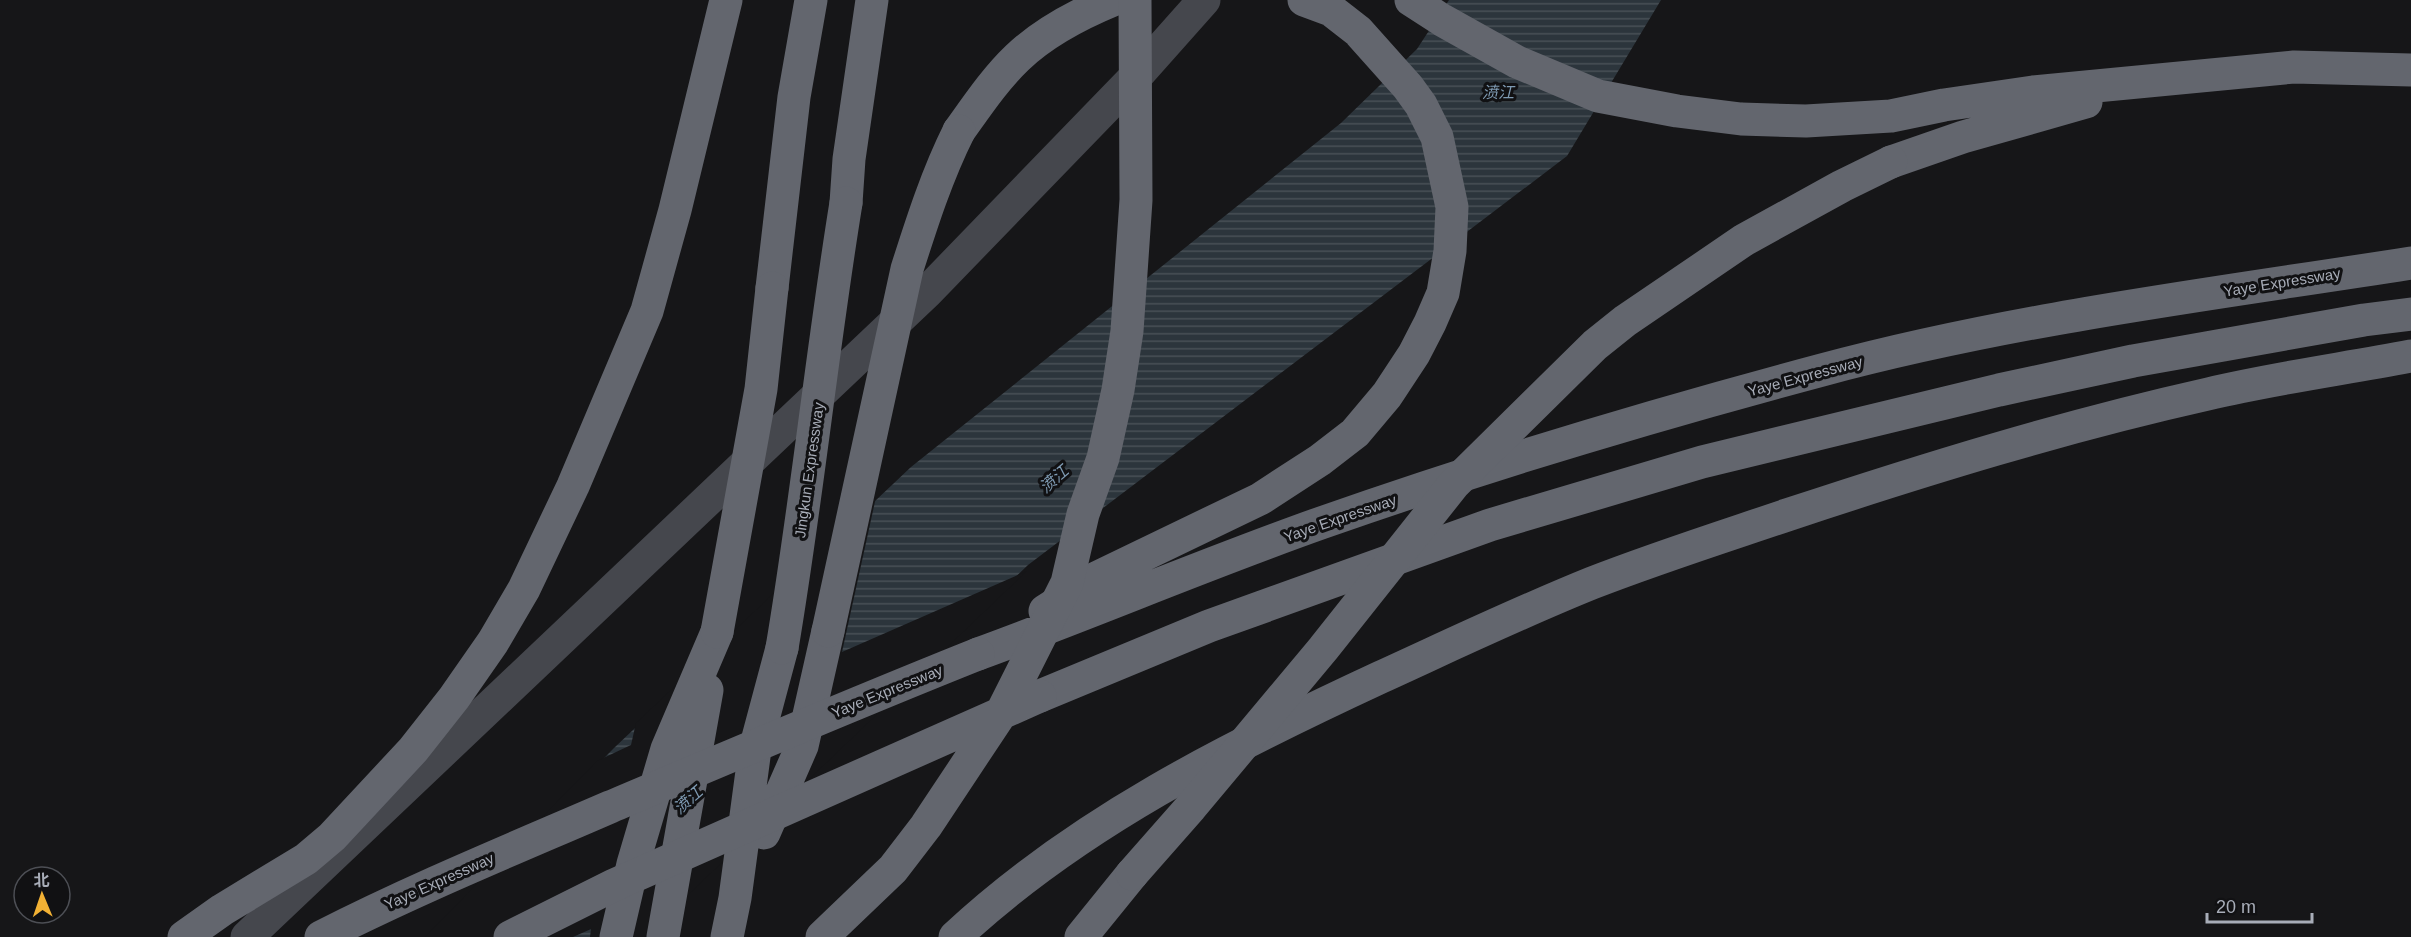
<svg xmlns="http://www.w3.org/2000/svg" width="2411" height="937" font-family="Arial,'Noto Sans SC',sans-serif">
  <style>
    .water { fill: url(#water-rules) }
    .pier { fill: #161618 }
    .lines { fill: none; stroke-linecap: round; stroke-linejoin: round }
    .secondary { stroke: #45474d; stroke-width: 33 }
    .motorway { stroke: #63666e; stroke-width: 33 }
    .motorway-bridge { stroke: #63666e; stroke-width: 33 }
    .labels { text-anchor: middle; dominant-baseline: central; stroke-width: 6; stroke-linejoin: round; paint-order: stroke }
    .street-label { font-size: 15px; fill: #a8adb8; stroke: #111113 }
    .water-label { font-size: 16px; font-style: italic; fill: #7f9bb3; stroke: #111113 }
  </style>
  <defs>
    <pattern id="water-rules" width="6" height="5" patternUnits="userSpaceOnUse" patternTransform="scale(1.5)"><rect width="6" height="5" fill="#2c353c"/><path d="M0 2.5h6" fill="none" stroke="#485056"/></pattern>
  </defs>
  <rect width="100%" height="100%" fill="#161618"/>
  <path class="water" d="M1449,0h212l-94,156 -539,409 -389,372h-211l186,-189 297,-281 430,-344 76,-74z"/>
  <path class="pier" d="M876,497l-34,155 185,-81 -383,366h-54l1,-8 -18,8h-148l172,-176 34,-16 5,-22z"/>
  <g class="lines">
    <path class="secondary" d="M247,937l680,-645 213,-220 64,-72"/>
    <path class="motorway" d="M1411,0l31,20 75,42 81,34 79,15 64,8 65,2 85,-5 53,-11 89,-13 261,-25 117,3
      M959,131c18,-25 36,-52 58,-73 27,-26 62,-44 96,-58
      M1891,162l72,-25 123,-35
      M846,203l3,-44 23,-159
      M772,288l22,-191 17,-97
      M1045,611l53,-34 162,-78 60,-39 35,-27 32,-38 27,-41 16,-31 13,-30 7,-42 2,-44 -15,-70 -16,-32 -13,-18 -50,-56 -27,-21 -27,-10
      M978,654c115,-42 227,-90 343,-131 165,-58 332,-108 501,-153 193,-52 392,-76 589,-107
      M1040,696l169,-70 281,-101 212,-63 297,-72 134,-29 231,-41 47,-6
      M764,833l38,-87 26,-115
      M184,937l38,-27 84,-51 26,-22 81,-87 41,-52 39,-56 31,-53 49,-103 74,-175 28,-101 51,-210
      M616,937l17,-73 34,-115 50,-117
      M663,937l44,-247
      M727,937l8,-39 20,-149 27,-101
      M955,937c122,-114 275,-190 426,-260 70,-32 139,-65 211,-94 64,-25 130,-46 195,-68 139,-46 278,-89 421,-121 67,-16 135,-25 203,-38
      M1081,937l51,-63"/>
    <path class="motorway-bridge" d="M828,631l79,-362c15,-47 30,-94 52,-138
      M717,632l44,-243 11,-101
      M782,648c25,-148 40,-298 64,-445
      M1132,874l59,-67 132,-158 131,-165 141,-139 30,-24 119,-81 98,-54 49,-24
      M321,937c94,-48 192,-88 289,-130 123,-52 245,-104 368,-153
      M510,937l104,-52 426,-189
      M822,937l71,-68 33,-43 77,-116 64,-127 16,-69 20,-56 15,-68 9,-59 9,-131 -1,-200"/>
  </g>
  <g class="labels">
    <g class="street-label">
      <text transform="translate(2282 282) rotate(-9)">Yaye Expressway</text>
      <text transform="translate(1805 376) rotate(-15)">Yaye Expressway</text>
      <text transform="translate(809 470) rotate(-82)">Jingkun Expressway</text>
      <text transform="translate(1340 518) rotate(-19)">Yaye Expressway</text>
      <text transform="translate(887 691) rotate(-22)">Yaye Expressway</text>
      <text transform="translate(439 881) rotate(-24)">Yaye Expressway</text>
    </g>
    <g class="water-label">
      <text x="1498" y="92">𣸣江</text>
      <text transform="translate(1054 479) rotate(-41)">𣸣江</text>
      <text transform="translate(688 800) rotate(-41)">𣸣江</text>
    </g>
  </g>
  <g transform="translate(42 895) rotate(358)"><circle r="28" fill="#111113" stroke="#4d4f55" stroke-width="1.5"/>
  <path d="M0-4.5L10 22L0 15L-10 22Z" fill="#f2b134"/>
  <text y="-9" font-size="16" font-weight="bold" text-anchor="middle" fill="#a8adb8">北</text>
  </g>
  <path d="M2207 913v9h105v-9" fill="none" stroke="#a8adb8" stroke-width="3"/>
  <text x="2216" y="913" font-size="18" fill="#a8adb8" stroke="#111113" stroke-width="4.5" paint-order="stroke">20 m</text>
</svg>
